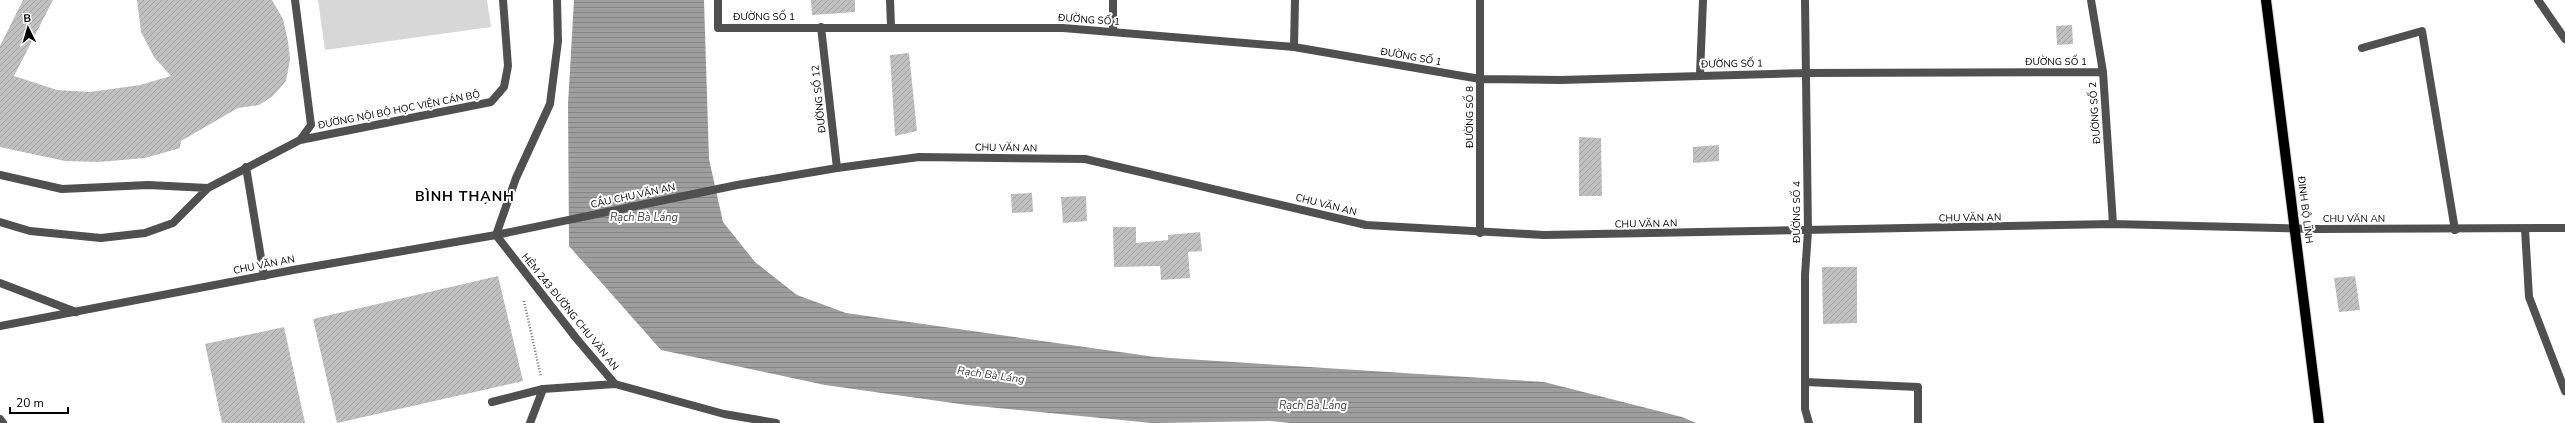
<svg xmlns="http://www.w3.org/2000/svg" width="2565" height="423" font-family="'Nunito Sans',sans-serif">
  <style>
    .grass { fill: #d7d7d7 }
    .water { fill: url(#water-rules) }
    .building { fill: url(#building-hatch) }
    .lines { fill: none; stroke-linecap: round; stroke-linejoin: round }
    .primary-casing { stroke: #dbdbdb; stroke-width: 12 }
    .path { stroke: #727272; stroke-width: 2.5; stroke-dasharray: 1 2; stroke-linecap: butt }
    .service { stroke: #505050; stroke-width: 8 }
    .minor { stroke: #505050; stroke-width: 8 }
    .tertiary { stroke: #505050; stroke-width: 8 }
    .primary { stroke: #000; stroke-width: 10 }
    .labels { text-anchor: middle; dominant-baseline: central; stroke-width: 4; stroke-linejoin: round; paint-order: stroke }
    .street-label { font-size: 10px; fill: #000; stroke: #fff }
    .water-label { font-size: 11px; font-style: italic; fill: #3f3f3f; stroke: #fff }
    .district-label { font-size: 14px; font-weight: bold; letter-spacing: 1px; fill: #000; stroke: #fff }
  </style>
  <defs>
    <pattern id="water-rules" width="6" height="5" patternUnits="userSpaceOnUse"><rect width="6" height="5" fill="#9e9e9e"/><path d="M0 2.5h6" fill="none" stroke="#868686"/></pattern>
    <pattern id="building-hatch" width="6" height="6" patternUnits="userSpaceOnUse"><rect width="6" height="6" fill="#c0c0c0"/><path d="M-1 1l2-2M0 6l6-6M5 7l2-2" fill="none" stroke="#a3a3a3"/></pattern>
  </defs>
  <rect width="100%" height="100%" fill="#fff"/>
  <path class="grass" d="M318,0h169l4,27 -166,23z"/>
  <path class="water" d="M574,0h130l5,159 14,63 32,40 42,33 49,18 309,44 389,25 138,35 14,6h-405l-21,-2 -118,2 -185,-18 -142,-20 -164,-35 -92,-104 -1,-142z"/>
  <path class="building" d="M23,0h30l-39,76 43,14 33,2 50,-7 31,-9 -17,-19 -13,-25 -4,-32h135l11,19 5,22 2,19 -4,21 -13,15 -14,9 -21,3 -57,33 -1,7 -35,10 -46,4 -34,-1 -65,-14v-101z
    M811,0h44v12l-43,3z
    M2072,25l1,19 -16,1 -1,-19z
    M909,53l8,78 -22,5 -5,-81z
    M1579,137l22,1 1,58h-23z
    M1719,145v16l-26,2v-16z
    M1032,193l1,19 -21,1 -1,-19z
    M1086,196l1,25 -24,2 -2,-26z
    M1113,227h23v16l32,-3v-5l32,-3 2,19 -14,1 2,26 -29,2 -1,-14 -46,1z
    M1822,267h35v56l-34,1z
    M498,276l25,105 -186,42 -24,-104z
    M2355,276l5,34 -21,2 -5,-34z
    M284,327l21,96h-83l-17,-79z"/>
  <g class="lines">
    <defs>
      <path id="primary" d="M2266,0l53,423"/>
    </defs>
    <use href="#primary" class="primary-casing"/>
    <path class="path" d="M524,301l17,76"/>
    <path class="service" d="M295,0l16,125 -11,15
      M2538,0l27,39
      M2362,48l60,-17 33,199
      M246,167l18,109
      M0,175l62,14 86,-4 60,3
      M0,222l30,9 71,7 44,-5 28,-10 35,-35 92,-48 191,-38 13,-15 4,-21 -5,-66
      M2525,229l4,68 36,94
      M1805,382l113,5v36
      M492,402l51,-13
      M0,419l3,4"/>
    <path class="minor" d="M557,0l1,41 -8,63 -34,74 -20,57 80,103 39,46 109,30 52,9
      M718,0v28h345l231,19 186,32 81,1 244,-7 298,-1
      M890,0l1,26
      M1805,0l3,231 -3,44v134l4,14
      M2091,0l12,72 10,152
      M821,27l16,141
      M1113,32v-32
      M1294,47l1,-47
      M1700,74l3,-74
      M1480,233v-233
      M530,423l13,-34 72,-5"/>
    <path class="tertiary" d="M0,283l76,29
      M0,326l293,-56 203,-35 241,-50 100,-17 82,-11 166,2 281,66 178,10 569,-11 205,5 247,-1"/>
    <use href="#primary" class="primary"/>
  </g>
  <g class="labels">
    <g class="street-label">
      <text x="764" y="17">ĐƯỜNG SỐ 1</text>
      <text transform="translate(1089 20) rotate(4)">ĐƯỜNG SỐ 1</text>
      <text transform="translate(1411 57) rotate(10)">ĐƯỜNG SỐ 1</text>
      <text x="2056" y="62">ĐƯỜNG SỐ 1</text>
      <text transform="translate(1732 64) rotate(-1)">ĐƯỜNG SỐ 1</text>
      <text transform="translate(819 99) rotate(-96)">ĐƯỜNG SỐ 12</text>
      <text transform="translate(399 110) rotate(-11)">ĐƯỜNG NỘI BỘ HỌC VIỆN CÁN BỘ</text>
      <text transform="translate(2095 113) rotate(-94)">ĐƯỜNG SỐ 2</text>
      <text transform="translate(1470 117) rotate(-90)">ĐƯỜNG SỐ 8</text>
      <text transform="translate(1006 148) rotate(1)">CHU VĂN AN</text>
      <text transform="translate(633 196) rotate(-12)">CẦU CHU VĂN AN</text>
      <text transform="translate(1326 205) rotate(14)">CHU VĂN AN</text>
      <text transform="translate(2305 210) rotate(83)">ĐINH BỘ LĨNH</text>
      <text transform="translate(1797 212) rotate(-90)">ĐƯỜNG SỐ 4</text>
      <text transform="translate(1970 218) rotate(-1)">CHU VĂN AN</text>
      <text x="2354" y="219">CHU VĂN AN</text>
      <text transform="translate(1646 224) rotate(-1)">CHU VĂN AN</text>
      <text transform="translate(264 265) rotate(-11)">CHU VĂN AN</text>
      <text transform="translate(570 312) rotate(51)">HẺM 243 ĐƯỜNG CHU VĂN AN</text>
    </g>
    <g class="water-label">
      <text x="644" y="217">Rạch Bà Láng</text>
      <text transform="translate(991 375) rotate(8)">Rạch Bà Láng</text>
      <text x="1313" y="405">Rạch Bà Láng</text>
    </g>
    <g class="district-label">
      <text x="465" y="196">BÌNH THẠNH</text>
    </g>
  </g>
  <g transform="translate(28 28) rotate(355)" stroke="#ffffff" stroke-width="3" paint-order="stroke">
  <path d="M0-3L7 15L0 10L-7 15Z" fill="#000000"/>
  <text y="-6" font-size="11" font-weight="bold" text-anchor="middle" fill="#000000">B</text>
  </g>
  <path d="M10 407v6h58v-6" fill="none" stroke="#000000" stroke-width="2"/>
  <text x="16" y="407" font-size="12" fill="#000000" stroke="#ffffff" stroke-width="3" paint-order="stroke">20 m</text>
</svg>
